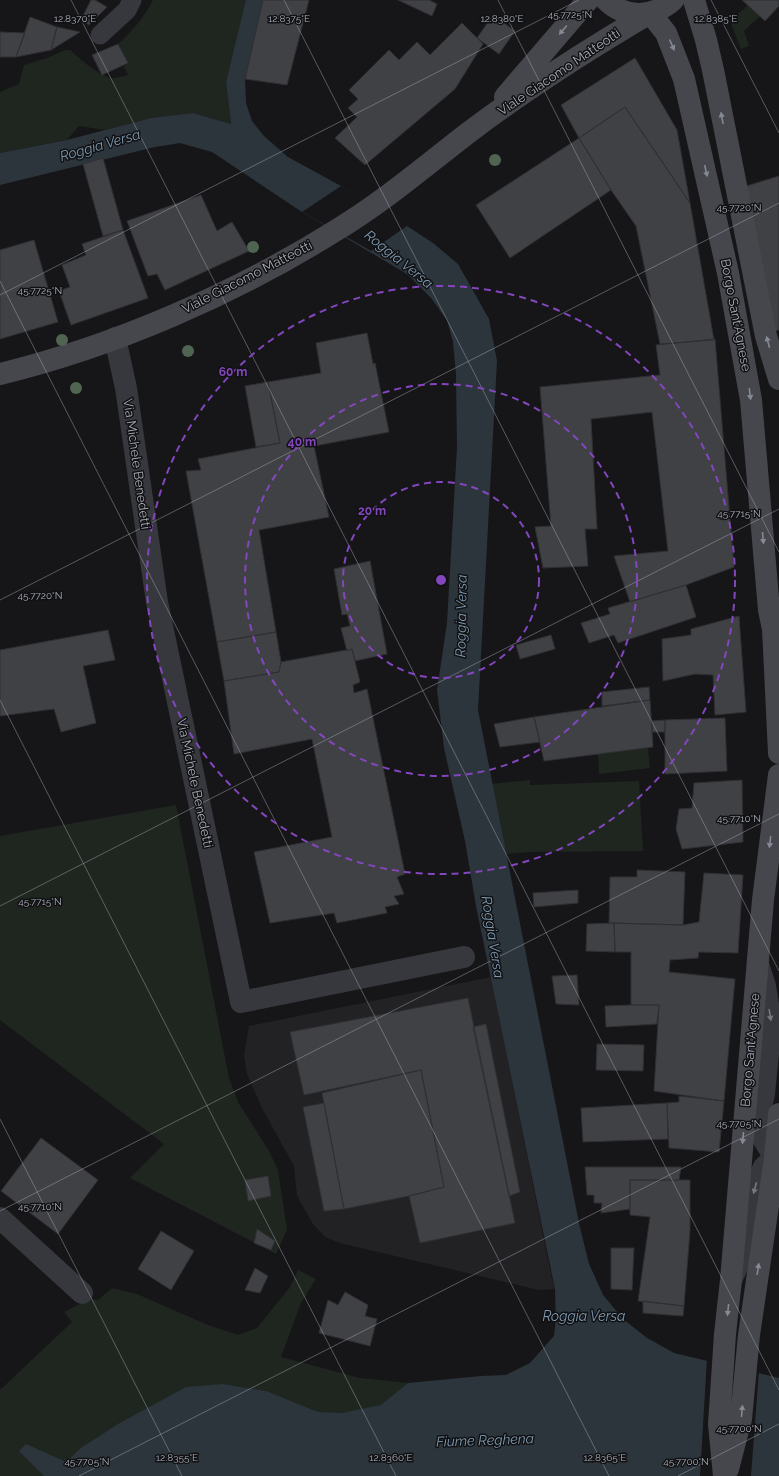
<svg xmlns="http://www.w3.org/2000/svg" width="779" height="1476" font-family="Raleway,sans-serif">
  <style>
    .built { fill: #222225 }
    .green { fill: #1e261f }
    .water { fill: #2c353c }
    .pier { fill: #161618 }
    .building { fill: #404145; stroke: #303034 }
    .lines { fill: none; stroke-linecap: round; stroke-linejoin: round }
    .service { stroke: #37383d; stroke-width: 19 }
    .minor { stroke: #37383d; stroke-width: 22 }
    .secondary { stroke: #45474d; stroke-width: 22 }
    .tree { fill: #506452 }
    .oneway { fill: #858993 }
    .oneway2 { fill: #757881 }
    .ticks { fill: none; stroke: #a8adb8; stroke-width: 1; stroke-opacity: 0.45 }
    .ring { fill: none; stroke: #8446be; stroke-width: 2; stroke-dasharray: 7 5 }
    .labels { text-anchor: middle; dominant-baseline: central; stroke-width: 3; stroke-linejoin: round; paint-order: stroke }
    .street-label { font-size: 13px; fill: #a8adb8; stroke: #111113 }
    .water-label { font-size: 14px; font-style: italic; fill: #7f9bb3; stroke: #111113 }
    .ticks-label { font-size: 10px; text-anchor: middle; fill: #a8adb8; stroke: #111113; stroke-width: 3; stroke-linejoin: round; paint-order: stroke }
    .centre { fill: #8446be; stroke: #111113; stroke-width: 2 }
    .ring-label { font-size: 12px; text-anchor: middle; font-weight: bold; fill: #8446be; stroke: #111113; stroke-width: 3; stroke-linejoin: round; paint-order: stroke }
  </style>
  <rect width="100%" height="100%" fill="#161618"/>
  <path class="built" d="M491,977l61,302 3,10 -16,1 -199,-47 -15,-6 -12,-13 -16,-28 -3,-30 -32,-58 -15,-34 -3,-20 5,-28z"/>
  <path class="green" d="M153,0h94l-21,82 5,42 -38,-11 -42,5 -46,12 -26,-4 -12,14 -67,13v-61l19,-8 5,-19 23,-7 18,-8h5c10,8 31,29 45,28 5,-1 9,-2 13,-3l-4,-8 4,-4 -10,-19c15,-13 26,-27 35,-44z
    M748,5l12,11 -16,15 5,15 -8,3 -11,-28z
    M648,748l2,20 -51,6 -1,-21z
    M530,780v5l109,-4 4,70 -113,1 -24,2 -15,-70z
    M176,805l53,273 9,24 31,49 9,19 9,60 -11,24 -146,-76 34,-34 -164,-124v-184z
    M589,1264l14,31 20,24 24,19 27,15 105,25v98h-779v-86l72,-68 -8,-10 26,-13 8,1 14,-12 25,6 71,31 30,10 19,-7 33,-41 8,-17 18,9 -15,24 -20,54 79,21 48,5 98,-8 24,-12 24,-27 2,-17 -1,-30 -4,-18z"/>
  <path class="water" d="M246,0h17l-18,79 1,24 6,18 12,15 24,21 53,29 66,40 26,17 25,21 31,55 8,42 -19,349 101,513 10,41 14,31 20,24 24,19 27,15 105,25v98h-735l-25,-25 7,-7 40,18 15,-14 37,-24 68,-37 37,-3 17,3 26,4 52,21 24,1 39,-8 27,-22 73,-7 25,-1 24,-12 24,-27 2,-17 -1,-30 -79,-383 -11,-65 -21,-93 -7,-58 10,-67 10,-176 -1,-72 -3,-33 -6,-22 -16,-22 -24,-24 -105,-62 -90,-60 -32,-9 -25,4 -155,38v-32l67,-13 84,-22 42,-5 38,11 -5,-42z"/>
  <path class="pier" d="M341,186l66,40 -36,25 -69,-39z
    M707,1358l52,13 -8,105h-51z"/>
  <path class="building" d="M91,0h4l12,7 -18,18 -8,-5z
    M263,0h46l-22,85 -42,-6z
    M398,0h31l8,4 -5,12z
    M742,0h37v6l-14,15z
    M493,15l22,16 -16,23 -22,-16z
    M30,17l27,10 -6,23 -35,7z
    M462,23l21,21 -28,45 -90,76 -30,-27 22,-21 -9,-9 10,-9 -9,-9 40,-40 10,10 18,-18 13,13z
    M57,27l23,5 -29,18z
    M0,32l25,1 -9,24h-16z
    M118,44l10,19 -26,12 -10,-20z
    M635,58l42,72 13,73 -65,-96 -46,31 -18,-33z
    M625,107l65,96 24,137 -54,4 -24,-118 -25,-36 -32,-52z
    M579,138l32,52 -101,68 -34,-53z
    M103,158l20,72 -20,6 -20,-72z
    M779,176v154l-12,3 -27,-145z
    M201,195l16,36 15,-9 17,29 -84,39 -8,-16 -9,2 -21,-55z
    M123,230l25,68 -77,27 -12,-34 11,-4 -8,-22 24,-10 -4,-11z
    M34,240l24,82 -58,17v-89z
    M367,333l6,31 2,-1 14,69 -75,14 15,71 -70,13 17,102 -59,10 -31,-171 15,-1 -3,-11 82,-16 -12,-61 53,-9 -5,-30z
    M715,339l19,228 -48,18 -56,17 -16,-46 54,-5 -16,-139 -61,7 6,110h-12l3,37 -45,2 -8,-41 16,-1 -11,-139 120,-12 -4,-30z
    M268,382l12,61 -24,4 -11,-61z
    M370,561l17,93 -32,7 -3,-12 -5,2 -6,-23 9,-2 -3,-12 -5,1 -8,-46z
    M686,585l10,32 -78,26 -4,-8 -25,8 -8,-20 29,-9 -2,-6z
    M739,616l7,96 -31,3 -2,-40 -18,-1 -32,7 -1,-42 29,-4v-6z
    M108,630l7,30 -32,6 13,57 -35,9 -7,-23 -54,7v-66z
    M276,632l5,30 -2,10 -55,9 -7,-39z
    M551,635l4,14 -35,10 -4,-14z
    M352,649l8,33 -7,3 1,8 13,-4 38,185 -8,3 7,17 -10,2 5,8 -14,3 2,6 -50,10 -3,-10 -64,10 -16,-71 78,-15 -20,-98 -78,15 -10,-73 55,-9 2,-10z
    M649,687l1,13 -48,6v-14z
    M650,700l3,47 -109,14 -10,-44z
    M534,717l6,25 -40,5 -6,-23z
    M725,718l2,53 -62,3v-54z
    M665,720v12h-13v-11z
    M742,780l1,62 -61,7 -6,-20 3,-20 13,-1 2,-25z
    M637,870l48,2 -2,53 -74,-2 1,-46h27z
    M704,873l39,2 -5,78 -39,-1 -1,6 -28,2 -1,12 66,7 -11,122 -70,-10 5,-86h-28v-53h-16l-1,-29 69,2 16,-3z
    M578,890v13l-44,4 -1,-14z
    M614,923l1,29 -29,-1 1,-27z
    M577,975l2,30 -23,-1 -4,-28z
    M468,998l47,225 -95,20 -11,-47 35,-9 -23,-117 -117,25 -14,-63z
    M631,1005h28l-2,19 -51,3 -1,-21z
    M486,1024l34,168 -11,4 -36,-169z
    M597,1044l47,1 -1,26 -47,-1z
    M421,1070l23,117 -35,9 -65,13 -22,-116z
    M679,1096l45,5 -5,51 -50,-4 -2,-45 12,-1z
    M324,1103l20,106 -20,2 -21,-104z
    M667,1103l1,36 -85,3 -2,-34z
    M41,1138l57,42 -40,54 -57,-43z
    M585,1167h96l-2,13h-49v29l-29,4 1,-10h-8v-8h-7z
    M268,1176l3,20 -23,5 -3,-21z
    M630,1180h60v51l-6,75 -46,-5 12,-84 -20,-2z
    M257,1229l18,12 -4,9 -17,-7z
    M161,1231l33,20 -23,39 -33,-21z
    M611,1248h23l-2,42 -21,-1z
    M255,1268l13,8 -8,17 -15,-3z
    M345,1292l23,13 -3,11 12,3 -7,27 -51,-13 9,-33 10,5z
    M643,1301l41,5 -1,10 -40,-3z"/>
  <g class="lines">
    <path class="service" d="M100,35l27,-25 5,-10"/>
    <path class="minor" d="M115,338l11,50 31,214 84,400 223,-45
      M0,1218l82,75
      M732,1278l15,-33 8,-59 9,-19 11,-9 -14,-23 -2,-21 5,-20 7,-71 -6,-37 -7,-22"/>
    <path class="secondary" d="M606,0c19,19 47,18 67,0
      M694,0l12,40 7,30 53,266 13,43
      M505,97l83,-97
      M0,374c115,-28 234,-80 335,-143 47,-28 89,-64 133,-98 58,-44 119,-83 182,-120l16,20 18,46 44,194 23,127 18,210 4,19 6,124
      M728,1469l13,-50 8,-84 26,-177 4,-44
      M724,1476l-5,-52 6,-90 6,-54 32,-380 16,-125"/>
  </g>
  <g class="tree">
    <circle cx="495" cy="160" r="6"/>
    <circle cx="253" cy="247" r="6"/>
    <circle cx="62" cy="340" r="6"/>
    <circle cx="188" cy="351" r="6"/>
    <circle cx="76" cy="388" r="6"/>
  </g>
  <defs><path id="oneway-solid" d="M-6-.8H1V-3.2L6.5 0L1 3.2V.8H-6Z"/></defs>
  <g class="oneway">
    <use href="#oneway-solid" transform="translate(563 30) rotate(130)"/>
    <use href="#oneway-solid" transform="translate(672 45) rotate(66)"/>
    <use href="#oneway-solid" transform="translate(722 118) rotate(-101)"/>
    <use href="#oneway-solid" transform="translate(706 171) rotate(77)"/>
    <use href="#oneway-solid" transform="translate(768 342) rotate(-105)"/>
    <use href="#oneway-solid" transform="translate(750 394) rotate(83)"/>
    <use href="#oneway-solid" transform="translate(763 538) rotate(85)"/>
    <use href="#oneway-solid" transform="translate(770 842) rotate(97)"/>
    <use href="#oneway-solid" transform="translate(743 1138) rotate(95)"/>
    <use href="#oneway-solid" transform="translate(758 1269) rotate(-81)"/>
    <use href="#oneway-solid" transform="translate(728 1310) rotate(96)"/>
    <use href="#oneway-solid" transform="translate(742 1411) rotate(-85)"/>
  </g>
  <g class="oneway2">
    <use href="#oneway-solid" transform="translate(770 1015) rotate(81)"/>
    <use href="#oneway-solid" transform="translate(755 1188) rotate(105)"/>
  </g>
  <path class="ticks" d="M71,0l708,1390M284,0l495,971M498,0l281,552M711,0l68,133M0,281l609,1195M0,295l579,-295M0,600l779,-397M0,700l396,776M0,906l779,-397M0,1119l182,357M0,1211l779,-397M79,1476l700,-357M678,1476l101,-52"/>
  <g class="ring">
    <circle cx="441" cy="580" r="98"/>
    <circle cx="441" cy="580" r="196"/>
    <circle cx="441" cy="580" r="294"/>
  </g>
  <g class="labels">
    <g class="street-label">
      <text transform="translate(559 72) rotate(-34)">Viale Giacomo Matteotti</text>
      <text transform="translate(247 277) rotate(-27)">Viale Giacomo Matteotti</text>
      <text transform="translate(736 315) rotate(79)">Borgo Sant'Agnese</text>
      <text transform="translate(137 464) rotate(82)">Via Michele Benedetti</text>
      <text transform="translate(195 783) rotate(78)">Via Michele Benedetti</text>
      <text transform="translate(750 1050) rotate(-85)">Borgo Sant'Agnese</text>
    </g>
    <g class="water-label">
      <text transform="translate(100 145) rotate(-16)">Roggia Versa</text>
      <text transform="translate(399 259) rotate(39)">Roggia Versa</text>
      <text transform="translate(461 616) rotate(-89)">Roggia Versa</text>
      <text transform="translate(493 937) rotate(81)">Roggia Versa</text>
      <text x="584" y="1316">Roggia Versa</text>
      <text transform="translate(485 1440) rotate(-2)">Fiume Reghena</text>
    </g>
  </g>
  <g class="ticks-label">
    <text x="570" y="18">45.7725°N</text>
    <text x="75" y="22">12.8370°E</text>
    <text x="289" y="22">12.8375°E</text>
    <text x="502" y="22">12.8380°E</text>
    <text x="716" y="22">12.8385°E</text>
    <text x="739" y="211">45.7720°N</text>
    <text x="40" y="294">45.7725°N</text>
    <text x="739" y="517">45.7715°N</text>
    <text x="40" y="599">45.7720°N</text>
    <text x="739" y="822">45.7710°N</text>
    <text x="40" y="905">45.7715°N</text>
    <text x="739" y="1127">45.7705°N</text>
    <text x="40" y="1210">45.7710°N</text>
    <text x="739" y="1432">45.7700°N</text>
    <text x="177" y="1461">12.8355°E</text>
    <text x="391" y="1461">12.8360°E</text>
    <text x="605" y="1461">12.8365°E</text>
    <text x="87" y="1465">45.7705°N</text>
    <text x="686" y="1465">45.7700°N</text>
  </g>
  <circle cx="441" cy="580" r="6" class="centre"/>
  <g class="ring-label">
    <text x="233" y="376">60 m</text>
    <text x="302" y="446">40 m</text>
    <text x="372" y="515">20 m</text>
  </g>
</svg>
